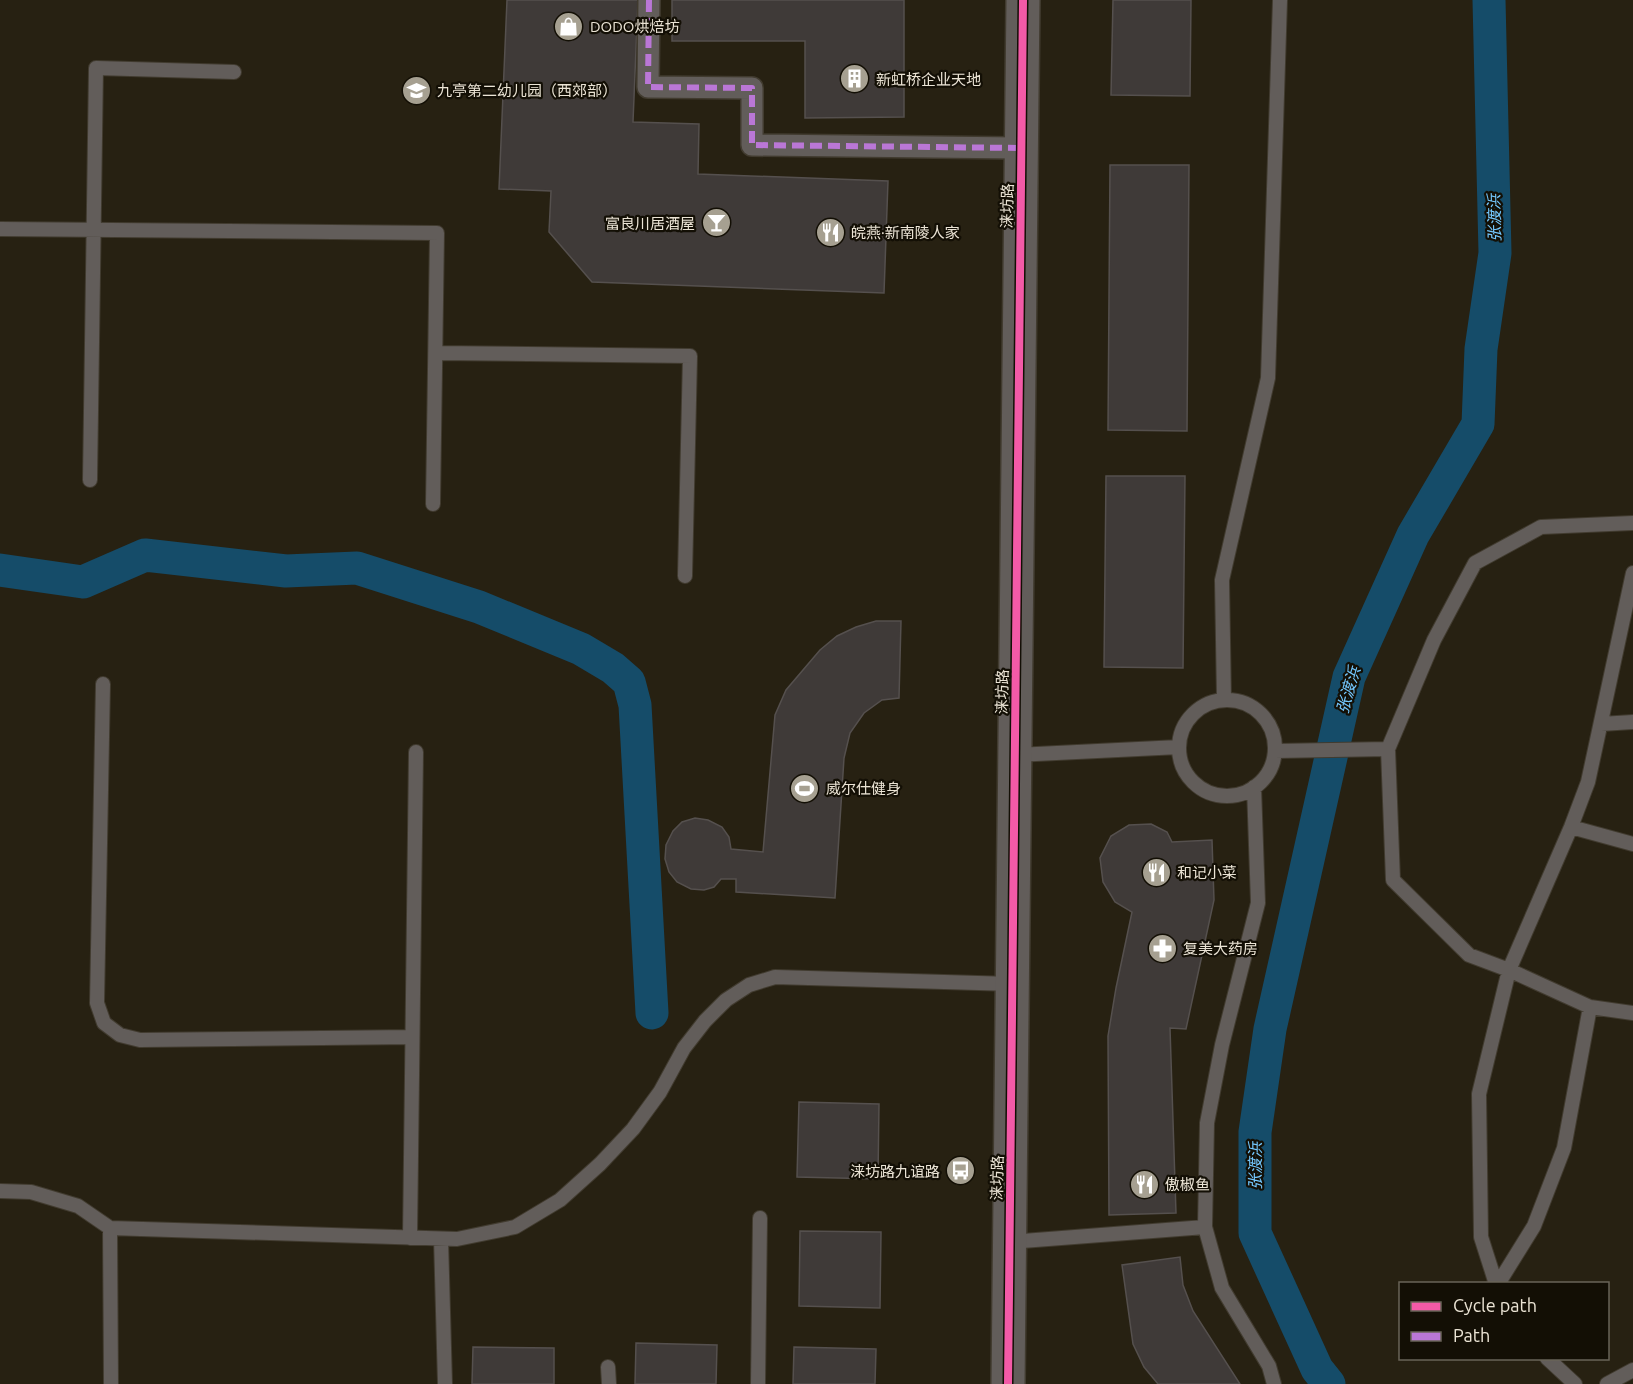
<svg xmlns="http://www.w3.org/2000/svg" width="1633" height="1384" font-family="Ubuntu,'Noto Sans SC',sans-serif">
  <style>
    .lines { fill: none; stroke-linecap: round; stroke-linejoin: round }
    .canal { stroke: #154c69; stroke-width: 33 }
    .building { fill: #3f3a38; stroke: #55504e; stroke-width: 1.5 }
    .service-casing { stroke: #413b2f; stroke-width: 16 }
    .pedestrian-casing { stroke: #413b2f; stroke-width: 24 }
    .tertiary-casing { stroke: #413b2f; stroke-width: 36 }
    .service { stroke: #625d5a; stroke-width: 14 }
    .pedestrian { stroke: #625d5a; stroke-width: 21 }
    .tertiary { stroke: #625d5a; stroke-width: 33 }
    .quiet { stroke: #ba77d6; stroke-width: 6; stroke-dasharray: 12 6; stroke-linecap: butt }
    .cycleway-casing { stroke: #130f05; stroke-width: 11 }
    .cycleway { stroke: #f35aa7; stroke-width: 8 }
    .labels { text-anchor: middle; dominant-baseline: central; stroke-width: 4.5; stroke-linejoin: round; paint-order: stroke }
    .poi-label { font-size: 15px; fill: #ebe4d5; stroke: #130f05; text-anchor: start }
    .street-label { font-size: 15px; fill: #ebe4d5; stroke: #130f05 }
    .water-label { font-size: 16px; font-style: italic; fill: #74c8fe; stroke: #130f05 }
  </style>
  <rect width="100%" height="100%" fill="#272112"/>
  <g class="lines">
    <path class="canal" d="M0,570l83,12 62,-27 141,16 71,-3 122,39 102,42 32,19 16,14 6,23 17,308
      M1329,1384l-12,-15 -62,-136v-101l15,-103 79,-352 64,-142 65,-111 3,-75 14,-96 -6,-253"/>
  </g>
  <path class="building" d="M507,0h131l-5,122 66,2 -1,50 190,7 -4,112 -292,-11 -43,-50 2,-41 -52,-2z
    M672,0h232v117l-99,1v-77h-133z
    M1113,0h78l-1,96 -79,-1z
    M1110,165h79l-2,266 -79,-1z
    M1106,476h79l-2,192 -79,-1z
    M876,621h25l-2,77 -17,2 -18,13 -14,20 -6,25 -9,140 -99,-6v-13h-15l-7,8 -10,3 -13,-1 -14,-7 -8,-10 -4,-13 1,-14 7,-14 9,-9 13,-4 13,2 14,7 7,10 2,12 32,3 12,-137 11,-25 34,-40 17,-14 19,-9z
    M1151,824l16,8 5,10 40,-2 2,60 -28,129 -16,-1 6,185 -67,2 -1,-179 8,-48 16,-76 -17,-10 -12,-20 -3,-24 11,-22 18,-11z
    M799,1102l80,2 -1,75 -81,-2z
    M800,1231l81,1 -1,76 -81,-2z
    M1180,1257l3,28 10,26 47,73h-82l-14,-17 -11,-23 -11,-79z
    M636,1343l81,2 -1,39h-81z
    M473,1347l81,1v36h-82z
    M794,1347l82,2 -1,35h-82z"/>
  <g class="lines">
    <defs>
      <path id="service" d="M0,229l437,4 -4,271
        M436,353l254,3 -5,220
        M90,480l6,-412 138,4
        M1633,523l-92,4 -66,36 -41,77 -46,109 5,131 76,75 40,15 81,37 43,6
        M103,684l-6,319 7,20 16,12 20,5 272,-3
        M1224,700l-2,-120 46,-202 12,-378
        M1179 748a48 48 0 1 1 96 0a48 48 0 1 1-96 0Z
        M1601,724l32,-2
        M1275,751l113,-2
        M1014,755l165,-8
        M1254,787l4,116 -36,142 -15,78 -2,104 17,61 47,78 5,18
        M1571,827l62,17
        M0,1191l31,1 47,14 32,22 347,11 58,-12 45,-27 40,-36 33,-35 27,-37 24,-44 21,-27 21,-21 23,-15 26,-8 237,7
        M110,1228l1,156
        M410,1238l6,-486
        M441,1239l4,145
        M1009,1242l196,-15
        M1496,1284l-15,-47 -2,-143 30,-124 62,-143 17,-45 45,-209
        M1498,1284l36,-58 30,-78 26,-141
        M1547,1358l28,26
        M608,1367l1,17
        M758,1384l2,-166
        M1607,1384l26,-14"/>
      <path id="pedestrian" d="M649,0l-1,87 104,1v57l269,3"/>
      <path id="tertiary" d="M1008,1384l15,-1384"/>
    </defs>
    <use href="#service" class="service-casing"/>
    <use href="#pedestrian" class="pedestrian-casing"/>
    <use href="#tertiary" class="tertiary-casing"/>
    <use href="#service" class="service"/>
    <use href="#pedestrian" class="pedestrian"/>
    <use href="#tertiary" class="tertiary"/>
    <path class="quiet" d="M649,0l-1,87 104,1v57l269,3"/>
    <defs>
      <path id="cycleway" d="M1008,1384l15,-1384"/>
    </defs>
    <use href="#cycleway" class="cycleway-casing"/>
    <use href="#cycleway" class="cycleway"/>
  </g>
  <defs>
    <symbol id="shop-disc" viewBox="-11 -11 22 22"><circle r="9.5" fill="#a6a091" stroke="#130f05"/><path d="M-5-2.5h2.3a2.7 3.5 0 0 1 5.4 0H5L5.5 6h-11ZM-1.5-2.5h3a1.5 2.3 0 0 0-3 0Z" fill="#fff"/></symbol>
    <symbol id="building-disc" viewBox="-11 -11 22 22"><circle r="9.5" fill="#a6a091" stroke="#130f05"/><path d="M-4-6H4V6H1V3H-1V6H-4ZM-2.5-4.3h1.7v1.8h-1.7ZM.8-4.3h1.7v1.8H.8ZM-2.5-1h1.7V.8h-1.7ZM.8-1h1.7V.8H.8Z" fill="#fff"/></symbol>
    <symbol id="school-disc" viewBox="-11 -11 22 22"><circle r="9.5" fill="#a6a091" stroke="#130f05"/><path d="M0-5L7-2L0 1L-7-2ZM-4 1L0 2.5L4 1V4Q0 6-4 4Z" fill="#fff"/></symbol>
    <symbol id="bar-disc" viewBox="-11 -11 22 22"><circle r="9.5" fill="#a6a091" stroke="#130f05"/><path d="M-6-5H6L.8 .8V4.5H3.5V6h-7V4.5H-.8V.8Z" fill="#fff"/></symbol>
    <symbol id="restaurant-disc" viewBox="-11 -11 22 22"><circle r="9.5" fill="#a6a091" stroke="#130f05"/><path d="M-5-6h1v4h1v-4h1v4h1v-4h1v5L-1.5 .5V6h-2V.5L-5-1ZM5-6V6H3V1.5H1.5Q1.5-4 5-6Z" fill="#fff"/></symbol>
    <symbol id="stadium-disc" viewBox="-11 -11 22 22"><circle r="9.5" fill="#a6a091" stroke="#130f05"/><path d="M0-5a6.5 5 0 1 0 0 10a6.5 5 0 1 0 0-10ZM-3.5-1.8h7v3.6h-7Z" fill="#fff"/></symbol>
    <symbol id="pharmacy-disc" viewBox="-11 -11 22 22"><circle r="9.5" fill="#a6a091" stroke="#130f05"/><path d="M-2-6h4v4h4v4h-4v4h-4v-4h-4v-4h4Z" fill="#fff"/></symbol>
    <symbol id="bus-disc" viewBox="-11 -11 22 22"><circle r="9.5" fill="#a6a091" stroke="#130f05"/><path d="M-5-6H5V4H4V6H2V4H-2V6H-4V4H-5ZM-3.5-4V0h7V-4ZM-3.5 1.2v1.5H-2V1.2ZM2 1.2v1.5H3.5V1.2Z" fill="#fff"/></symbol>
  </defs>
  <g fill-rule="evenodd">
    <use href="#shop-disc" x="552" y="10" width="33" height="33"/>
    <use href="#building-disc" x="838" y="62" width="33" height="33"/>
    <use href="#school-disc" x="400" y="74" width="33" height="33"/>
    <use href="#bar-disc" x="700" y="206" width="33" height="33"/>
    <use href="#restaurant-disc" x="814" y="216" width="33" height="33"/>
    <use href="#stadium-disc" x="788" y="772" width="33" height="33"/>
    <use href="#restaurant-disc" x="1140" y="856" width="33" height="33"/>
    <use href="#pharmacy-disc" x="1146" y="932" width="33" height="33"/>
    <use href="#bus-disc" x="944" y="1154" width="33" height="33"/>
    <use href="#restaurant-disc" x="1128" y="1168" width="33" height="33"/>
  </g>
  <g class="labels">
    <g class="poi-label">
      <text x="590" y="26">DODO烘焙坊</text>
      <text x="876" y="79">新虹桥企业天地</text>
      <text x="437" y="90">九亭第二幼儿园（西郊部）</text>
      <text x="695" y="223" text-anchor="end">富良川居酒屋</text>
      <text x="851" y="232">皖燕·新南陵人家</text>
      <text x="826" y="788">威尔仕健身</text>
      <text x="1177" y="872">和记小菜</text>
      <text x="1183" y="948">复美大药房</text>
      <text x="940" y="1171" text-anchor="end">涞坊路九谊路</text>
      <text x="1165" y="1184">傲椒鱼</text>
    </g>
    <g class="street-label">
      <text transform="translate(1007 206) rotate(-89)">涞坊路</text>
      <text transform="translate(1002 692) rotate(-89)">涞坊路</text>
      <text transform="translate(997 1178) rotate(-89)">涞坊路</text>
    </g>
    <g class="water-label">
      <text transform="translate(1494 218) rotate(-91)">张渡浜</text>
      <text transform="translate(1348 690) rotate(-74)">张渡浜</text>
      <text transform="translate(1255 1166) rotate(-90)">张渡浜</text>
    </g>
  </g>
  <rect x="1399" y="1282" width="210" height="78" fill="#130f05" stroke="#696458" stroke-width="1.5"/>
  <rect x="1411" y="1302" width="30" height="9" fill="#f35aa7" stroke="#696458" stroke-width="1.5"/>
  <text x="1453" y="1312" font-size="18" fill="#ebe4d5">Cycle path</text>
  <rect x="1411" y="1332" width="30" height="9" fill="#ba77d6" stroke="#696458" stroke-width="1.5"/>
  <text x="1453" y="1342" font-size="18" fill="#ebe4d5">Path</text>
</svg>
